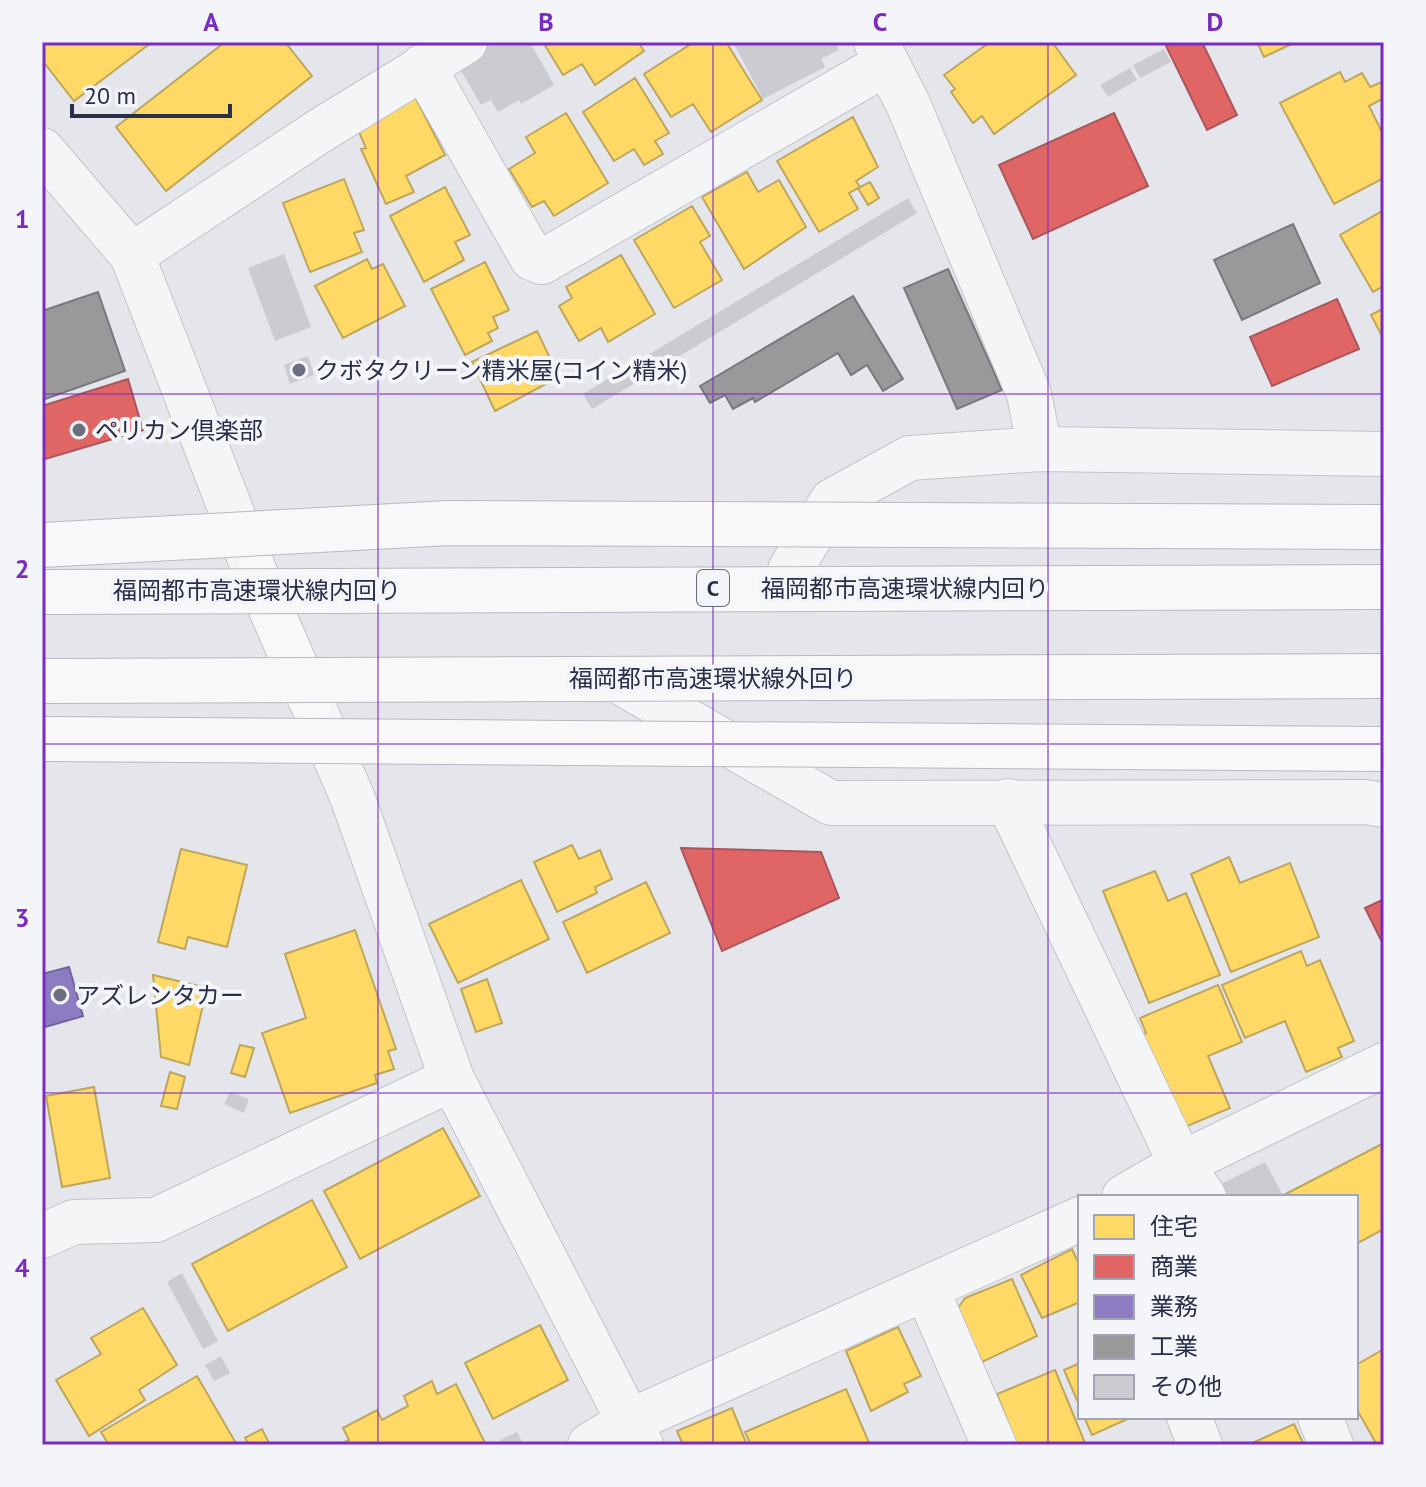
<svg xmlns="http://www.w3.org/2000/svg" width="1426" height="1487" font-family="'PT Sans','Noto Sans JP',sans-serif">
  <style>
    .homes { fill: #ffd966; stroke: #bfa65d; stroke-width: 2 }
    .shops { fill: #e06666; stroke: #a9565d; stroke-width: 2 }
    .offices { fill: #8e7cc3; stroke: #70659e; stroke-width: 2 }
    .industry { fill: #999; stroke: #777980; stroke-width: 2 }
    .building { fill: #cbccd2 }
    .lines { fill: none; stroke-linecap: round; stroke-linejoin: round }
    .street-casing { stroke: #c3c4c9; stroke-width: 46 }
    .secondary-casing { stroke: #c3c4c9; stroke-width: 46 }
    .street { stroke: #f4f5f7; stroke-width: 44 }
    .secondary { stroke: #f8f8f9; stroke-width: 44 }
    .highway-bridge-casing { stroke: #b7b9c0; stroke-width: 46; stroke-linecap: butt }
    .highway-bridge { stroke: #f8f8f9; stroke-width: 44 }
    .grid { fill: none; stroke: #7b2cbf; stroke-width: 2; stroke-opacity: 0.55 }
    .poi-dot { fill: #6b6f80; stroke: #f3f5f9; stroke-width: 3 }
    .labels { text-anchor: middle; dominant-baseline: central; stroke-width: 8; stroke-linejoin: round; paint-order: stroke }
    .shield { fill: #f3f5f9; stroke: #666a7c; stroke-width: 2 }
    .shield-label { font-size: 22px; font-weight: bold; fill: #292f47 }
    .poi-label { font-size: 24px; fill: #292f47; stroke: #f3f5f9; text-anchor: start }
    .street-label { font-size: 24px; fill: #292f47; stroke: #f3f5f9 }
    .neatline { fill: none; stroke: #7b2cbf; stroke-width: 3 }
    .grid-label { font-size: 26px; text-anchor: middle; font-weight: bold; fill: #7b2cbf }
  </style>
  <rect width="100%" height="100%" fill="#e5e6eb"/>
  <path class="homes" d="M42,42h110l-78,59 -32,-41z
    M225,42h60l27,34 -146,115 -50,-64z
    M543,42h95l6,9 -49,34 -13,-21 -19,11z
    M694,42h32l36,58 -51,32 -18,-28 -22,13 -27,-43z
    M990,42h62l24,33 -82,59 -12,-18 -9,7 -22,-31 4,-3 -11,-14z
    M1257,42h39l-32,15z
    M1340,72l5,10 17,-9 8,14 14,-6v17l-15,8 15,30v42l-50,26 -54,-101z
    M635,78l34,55 -14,8 8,13 -19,11 -10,-16 -20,12 -31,-49z
    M415,97l30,58 -39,21 8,16 -28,12 -25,-55 5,-1 -8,-18z
    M566,113l42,70 -54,33 -10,-15 -12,6 -23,-38 26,-16 -9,-16z
    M853,117l25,50 -22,14 4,6 -11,6 9,16 -39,23 -42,-71z
    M747,172l11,20 21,-12 27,47 -62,42 -42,-72z
    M344,179l20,51 -10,3 8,19 -52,20 -27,-69z
    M870,182l9,16 -11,7 -10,-17z
    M445,187l25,48 -15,7 9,18 -40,22 -34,-66z
    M692,206l18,30 -10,6 22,38 -48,28 -40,-68z
    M1384,210v76l-11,6 -33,-57z
    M621,255l34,59 -47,28 -7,-14 -22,13 -20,-35 13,-8 -6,-11z
    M367,259l5,10 11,-5 22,42 -62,32 -28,-52z
    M485,262l24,48 -16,7 5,11 -10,5 4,8 -27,14 -34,-66z
    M1384,308v32l-13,-25z
    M537,331l22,46 -64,34 -23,-49z
    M572,845l7,14 21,-9 12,29 -17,8 2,6 -40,19 -23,-50z
    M181,849l66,16 -20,82 -39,-10 -3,12 -27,-7z
    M1229,857l11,26 50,-20 29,74 -88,35 -40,-98z
    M1155,871l13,30 18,-8 34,82 -71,28 -46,-112z
    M521,880l28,59 -91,44 -29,-59z
    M646,882l24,51 -83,40 -24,-51z
    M355,930l41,119 -8,2 6,18 -19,6 2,8 -87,30 -28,-80 44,-15 -21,-64z
    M1301,951l6,15 13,-6 34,81 -16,7 4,9 -36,15 -21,-51 -40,17 -23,-53z
    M153,975l54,13 -18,77 -28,-8z
    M487,979l15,44 -26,9 -15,-43z
    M1218,985l24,57 -34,14 22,52 -52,22 -40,-94 8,-3 -6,-15z
    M240,1045l14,3 -9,29 -14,-4z
    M170,1072l15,5 -8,32 -16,-3z
    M94,1087l16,91 -48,9 -16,-91z
    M443,1128l37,68 -120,63 -36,-68z
    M1384,1143v86l-28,15v-47h-76z
    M312,1200l35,67 -119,64 -36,-67z
    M1072,1249l8,18v35l-38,16 -21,-43z
    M1012,1279l25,57 -55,26 -24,-54 7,-10z
    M143,1308l34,57 -38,25 6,10 -56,36 -33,-56 45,-26 -10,-16z
    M540,1325l28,55 -75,39 -28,-56z
    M898,1327l23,49 -17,8 4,8 -37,19 -25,-60z
    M1384,1349v96h-7l-21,-37v-43z
    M1080,1363v44l-16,-37z
    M1055,1370l30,73 -68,2 -20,-51z
    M197,1376l40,69h-128l-8,-13z
    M432,1381l5,13 19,-10 30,61h-148l11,-5 -6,-12 34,-18 5,10 26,-14 -4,-10z
    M846,1389l24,56h-119l-6,-13z
    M732,1408l15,37h-64l-6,-14z
    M1084,1417h48l-40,18z
    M1294,1424l10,21h-56z
    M262,1429l8,16h-21l-4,-7z"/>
  <path class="shops" d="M1173,42h29l35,73 -30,15 -41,-84z
    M1114,113l34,73 -115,53 -34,-74z
    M1337,299l22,50 -87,37 -22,-49z
    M128,379l15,51 -101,30v-54z
    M681,848l140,4 18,46 -117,53z
    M1384,899v47l-19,-38z"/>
  <path class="offices" d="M69,967l14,49 -41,12v-54z"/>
  <path class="industry" d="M1293,224l27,59 -78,37 -28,-60z
    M948,269l54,121 -45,19 -53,-121z
    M98,292l27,79 -83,29v-89z
    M853,296l50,83 -20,12 -16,-26 -16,10 -13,-22 -83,49 -2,-4 -20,11 -8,-14 -15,8 -10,-17z"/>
  <path class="building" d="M491,42h39l24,43 -33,19 -2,-4 -21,12 -7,-12 -10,5 -25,-43z
    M733,42h102l4,8 -18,9 4,8 -62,32z
    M1164,49l7,13 -31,16 -7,-13z
    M1130,68l7,12 -29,17 -8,-12z
    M908,198l9,15 -325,196 -9,-15z
    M284,254l27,73 -36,14 -27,-73z
    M308,356l6,19 -24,9 -6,-19z
    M230,1092l19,7 -5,14 -20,-9z
    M1265,1162l18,33 -63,2 -5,-10z
    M182,1273l36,68 -15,8 -36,-67z
    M221,1356l9,17 -16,8 -9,-16z
    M517,1432l7,13h-22l-2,-5z"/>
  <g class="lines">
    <defs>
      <path id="street" d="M876,42l32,62 121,290 11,55
        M423,66l109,192 10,4 345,-199
        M42,150l90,105 121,312
        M132,255l189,-125 144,-88
        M790,570l42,-69 78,-43 130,-9 344,5
        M625,685l206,118 533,-1 20,3
        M315,710l38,89 99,280 189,366
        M1008,801l173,363 23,33
        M1124,1197l57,-33 203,-99
        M42,1236l32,-14 82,-2 296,-141
        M926,1288l68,157
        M1189,1417l11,28
        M1320,1417l11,28
        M590,1445l38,-23 452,-203"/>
      <path id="secondary" d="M257,577l53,122"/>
    </defs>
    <use href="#street" class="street-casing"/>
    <use href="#secondary" class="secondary-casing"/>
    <use href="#street" class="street"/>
    <use href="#secondary" class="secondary"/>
    <defs>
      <path id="highway-bridge" d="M42,545l407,-22 935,4
        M42,592l1342,-5
        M42,681l1342,-5
        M42,739l1342,10"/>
    </defs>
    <use href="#highway-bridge" class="highway-bridge-casing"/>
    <use href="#highway-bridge" class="highway-bridge"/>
  </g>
  <path class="grid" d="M378,42v1403M713,42v1403M1048,42v1403M42,394h1342M42,744h1342M42,1093h1342"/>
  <g class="poi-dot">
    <circle cx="299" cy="370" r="8"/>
    <circle cx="79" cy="430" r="8"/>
    <circle cx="60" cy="995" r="8"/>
  </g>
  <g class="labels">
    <rect class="shield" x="697" y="570" width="32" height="36" rx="6"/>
    <g class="shield-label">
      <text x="713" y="588">C</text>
    </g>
    <g class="poi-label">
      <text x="315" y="370">クボタクリーン精米屋(コイン精米)</text>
      <text x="95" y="430">ペリカン倶楽部</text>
      <text x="76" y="995">アズレンタカー</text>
    </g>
    <g class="street-label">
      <text x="905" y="588">福岡都市高速環状線内回り</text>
      <text x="257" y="590">福岡都市高速環状線内回り</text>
      <text x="713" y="678">福岡都市高速環状線外回り</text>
    </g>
  </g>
  <rect width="1426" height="1487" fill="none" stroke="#f3f5f9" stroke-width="88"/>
  <rect x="1078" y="1195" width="280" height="224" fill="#f3f5f9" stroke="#a2a6b2" stroke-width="2"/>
  <rect x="1094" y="1215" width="40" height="24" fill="#ffd966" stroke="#a2a6b2" stroke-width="2"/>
  <text x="1150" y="1235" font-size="24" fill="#292f47">住宅</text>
  <rect x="1094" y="1255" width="40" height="24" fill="#e06666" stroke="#a2a6b2" stroke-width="2"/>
  <text x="1150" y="1275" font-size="24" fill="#292f47">商業</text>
  <rect x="1094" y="1295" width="40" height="24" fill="#8e7cc3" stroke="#a2a6b2" stroke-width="2"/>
  <text x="1150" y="1315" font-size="24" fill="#292f47">業務</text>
  <rect x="1094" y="1335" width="40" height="24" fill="#999999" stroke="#a2a6b2" stroke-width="2"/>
  <text x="1150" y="1355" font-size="24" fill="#292f47">工業</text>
  <rect x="1094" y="1375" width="40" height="24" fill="#cbccd2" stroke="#a2a6b2" stroke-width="2"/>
  <text x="1150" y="1395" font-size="24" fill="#292f47">その他</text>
  <path d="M72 104v12h158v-12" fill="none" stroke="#292f47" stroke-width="4"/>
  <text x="84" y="104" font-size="24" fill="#292f47" stroke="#f3f5f9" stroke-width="6" paint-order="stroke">20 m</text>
  <rect x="44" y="44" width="1338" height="1399" class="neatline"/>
  <g class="grid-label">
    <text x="211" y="31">A</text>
    <text x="546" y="31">B</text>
    <text x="880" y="31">C</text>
    <text x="1215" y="31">D</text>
    <text x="22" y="228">1</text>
    <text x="22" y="578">2</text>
    <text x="22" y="927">3</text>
    <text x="22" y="1277">4</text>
  </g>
</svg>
